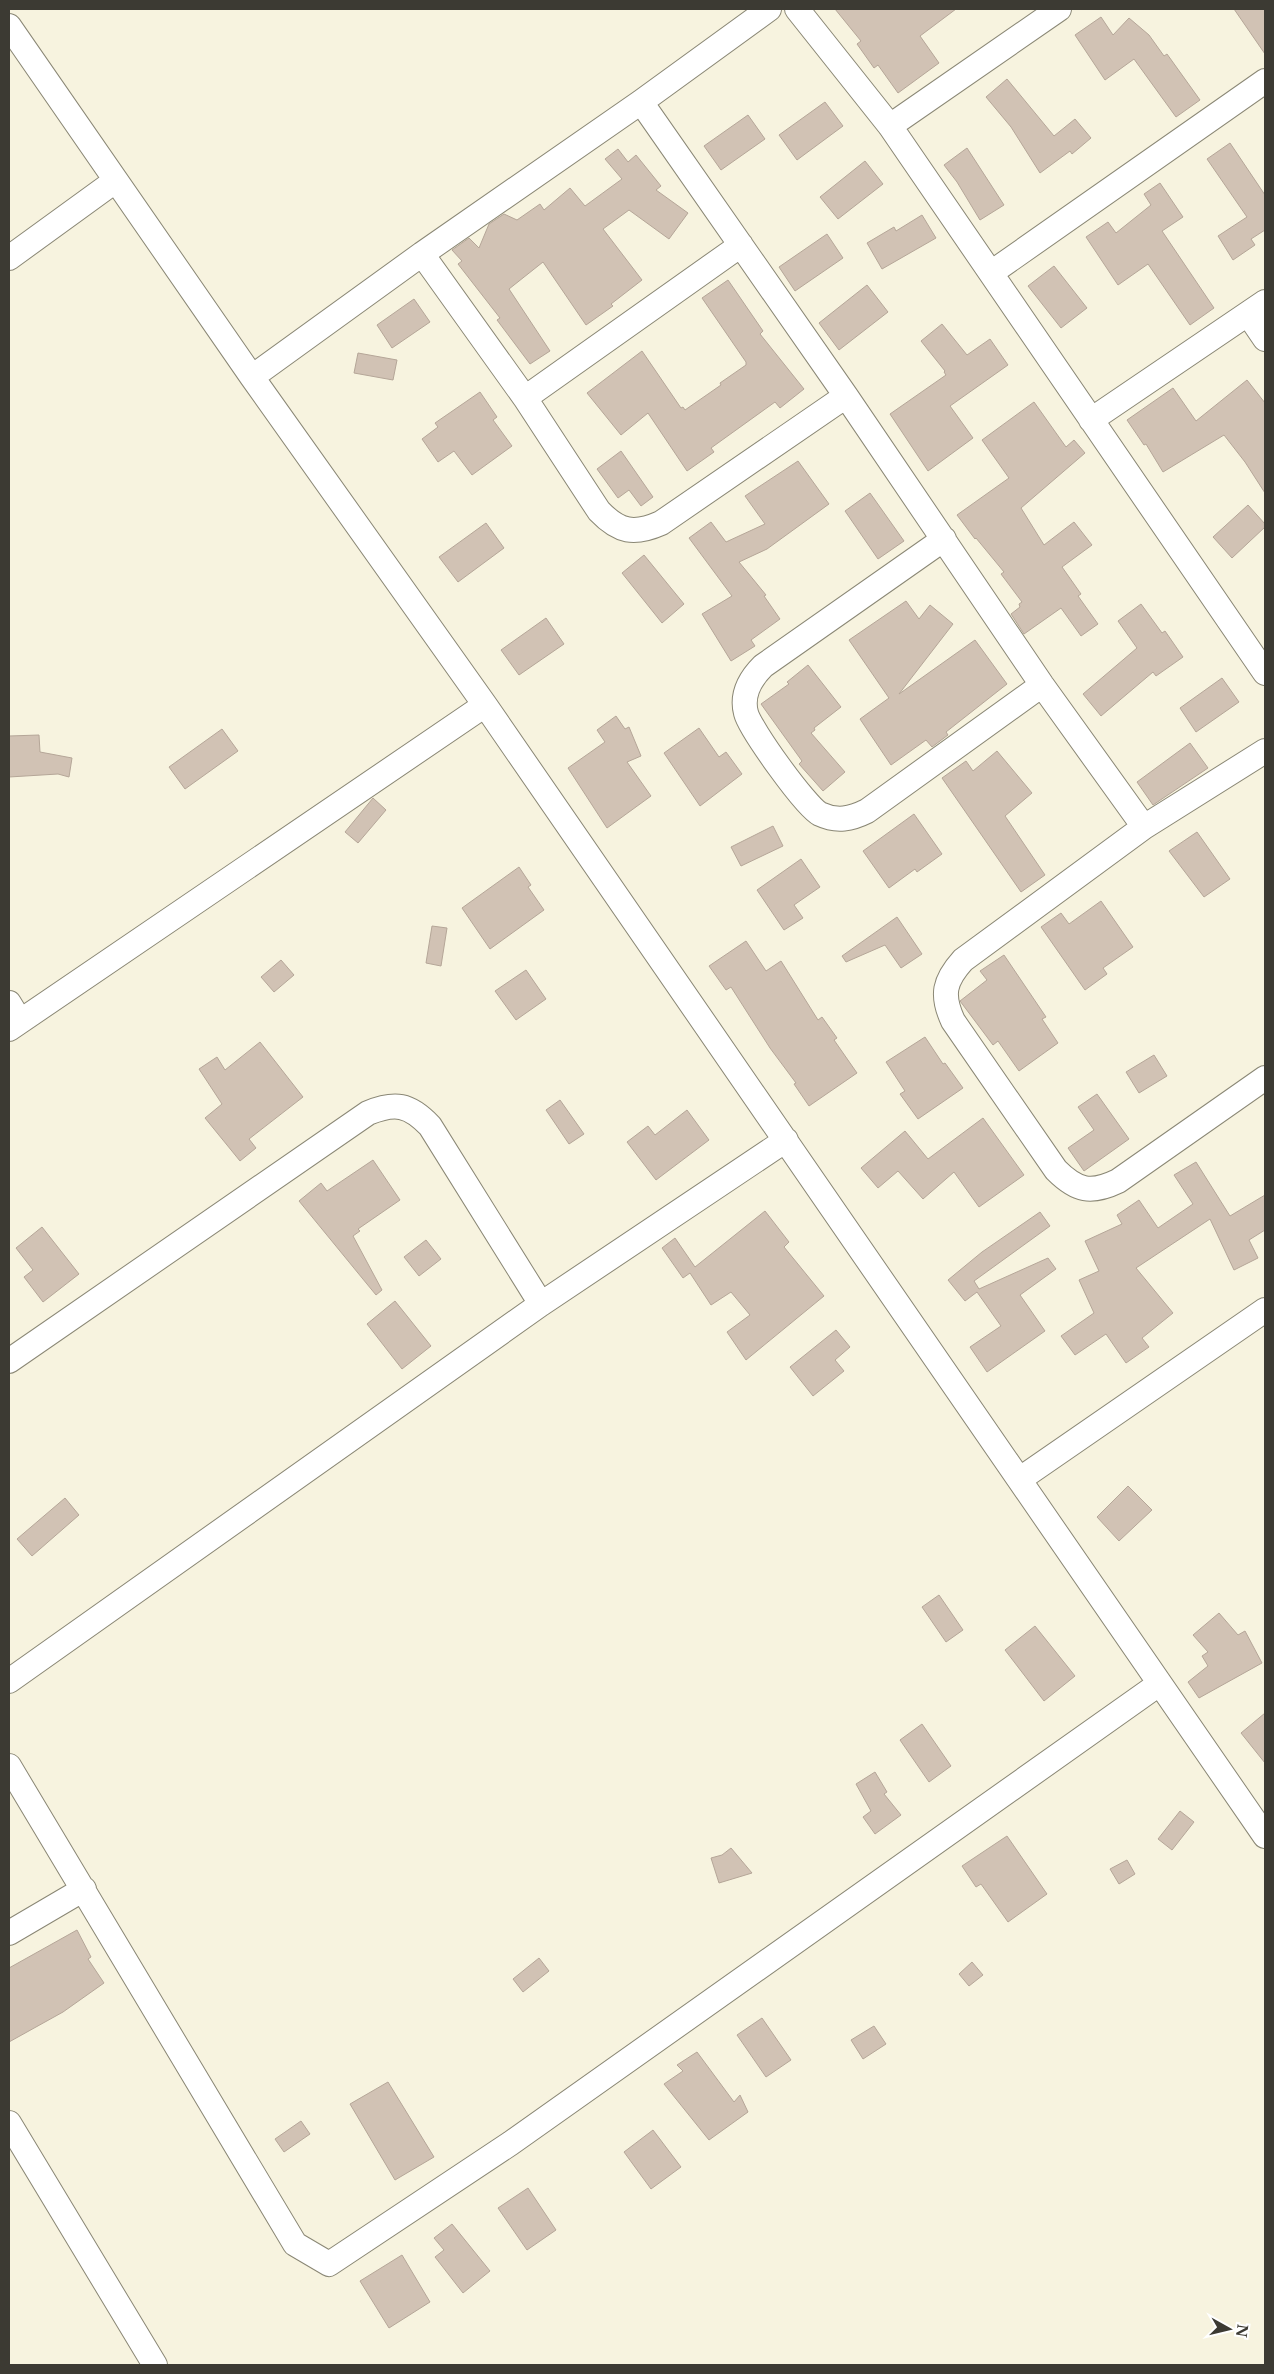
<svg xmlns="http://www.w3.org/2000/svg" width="1274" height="2374" font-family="'Libre Baskerville',serif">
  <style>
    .building { fill: #d1c2b4; stroke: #b5a698 }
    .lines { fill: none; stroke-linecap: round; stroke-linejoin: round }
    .minor-casing { stroke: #8a8775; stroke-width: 26 }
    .minor { stroke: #fff; stroke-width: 24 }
  </style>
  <rect width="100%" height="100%" fill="#f7f3df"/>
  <path class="building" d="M835,9h121l-36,27 19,27 -41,30 -20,-28 -4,3 -17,-24 4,-3z
    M1234,9h31v45z
    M1101,17l12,18 16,-17 20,17 15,21 3,-2 33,46 -24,17 -42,-58 -29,21 -30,-45z
    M1007,79l47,57 21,-17 16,19 -19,16 -2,-3 -30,22 -29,-46 -25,-30z
    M825,102l18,24 -46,34 -18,-25z
    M748,115l17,24 -44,31 -17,-24z
    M1230,143l35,52v35l-14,9 4,6 -22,15 -15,-24 29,-19 -40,-58z
    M967,148l37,57 -24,15 -23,-38 -13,-17z
    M618,149l10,13 8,-7 25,31 -5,4 32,23 -19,26 -40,-29 -26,19 39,51 -31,24 2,2 -27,19 -43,-63 -34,27 41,62 -20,13 -33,-44 3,-2 -42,-54 4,-3 -10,-11 17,-12 10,10 10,-24 15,-10 13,6 23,-16 4,6 26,-22 15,18 37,-27 -17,-20z
    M865,161l18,23 -45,35 -18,-22z
    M1160,183l23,34 -21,14 52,77 -24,17 -42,-61 -30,21 -32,-48 22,-15 8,11 35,-28 -7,-11z
    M922,215l14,23 -54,31 -15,-26 27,-16 2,4z
    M827,234l16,24 -48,33 -16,-24z
    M1054,266l33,42 -26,20 -33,-42z
    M728,280l35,51 -3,3 44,55 -24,19 -5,-6 -64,46 3,4 -27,19 -39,-58 -27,22 -34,-42 55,-42 39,57 2,-1 2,3 36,-25 -1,-2 26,-18v-3l-44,-64z
    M867,285l21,27 -49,38 -20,-27z
    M414,299l16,23 -38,26 -15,-23z
    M942,324l25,31 23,-16 18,26 -58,41 23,32 -45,33 -38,-57 56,-39 -2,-3 1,-1 -24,-30z
    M358,353l39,7 -4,20 -39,-7z
    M1247,380l18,23v90l-20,-31 -21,-27 -61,37 -17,-28 -2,1 -17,-25 46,-32 23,33z
    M480,392l17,25 -4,3 19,26 -40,29 -18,-24 -16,11 -16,-23 16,-12 -3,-4z
    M1034,402l32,45 8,-7 11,13 -64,55 23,37 30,-23 18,23 -30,22 19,27 -3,2 20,28 -17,12 -20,-28 -37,26 -13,-20 9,-7 -1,-3 3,-2 -21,-28 3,-2 -28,-34 -1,1 -18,-24 52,-37 -27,-38z
    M621,451l32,46 -12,9 -12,-16 -11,8 -21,-29z
    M798,461l31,43 -62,45 -28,13 27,33 -2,1 16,23 -29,21 4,6 -24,15 -29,-47 30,-18 -43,-58 22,-16 15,20 39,-18 -20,-28z
    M870,493l34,48 -26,18 -33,-48z
    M1248,505l17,19v3l-33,31 -19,-21z
    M486,523l18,25 -46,34 -19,-25z
    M644,555l40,49 -22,19 -40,-50z
    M906,601l13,18 11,-14 23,19 -54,70 76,-54 32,44 -61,48 2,3 -16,12 -6,-7 -35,25 -31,-46 29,-21 -40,-58z
    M1141,604l21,29 3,-2 18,26 -27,19 -3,-4 -52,44 -18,-22 54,-46 -19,-27z
    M546,618l18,26 -45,31 -18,-25z
    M808,665l33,42 -27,21 1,2 -4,3 34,39 -22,19 -24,-27 3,-3 -41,-57 28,-20 -2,-2z
    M1222,678l17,24 -43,30 -16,-24z
    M616,716l9,13 4,-2 12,29 -14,6 24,34 -44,32 -39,-60 37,-26 -8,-12z
    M699,728l20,29 7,-5 16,22 -42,32 -36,-53z
    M222,729l16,22 -53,38 -16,-22z
    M39,735l1,17 32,6 -3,19 -11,-3 -49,3v-41z
    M1190,743l18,25 -55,37 -16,-23z
    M997,751l35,42 -27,23 40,59 -24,17 -79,-114 24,-17 7,10z
    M373,798l13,12 -28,33 -13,-11z
    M914,814l28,40 -25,18 -2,-3 -26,19 -26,-37z
    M773,826l10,20 -42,20 -10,-19z
    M1197,832l33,47 -26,18 -35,-46z
    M801,859l19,28 -26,18 9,13 -19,12 -27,-40z
    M519,867l12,18 -3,2 16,23 -54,39 -28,-41z
    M1101,901l32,46 -30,21 4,6 -22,16 -44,-63 20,-14 8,11z
    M897,917l25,37 -21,14 -16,-23 -39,17 -4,-6z
    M432,926l15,2 -6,38 -15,-3z
    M746,941l20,30 15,-10 37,59 4,-3 15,21 -3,2 23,33 -48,33 -15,-22 2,-1 -26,-35 -39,-61 -5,3 -17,-24z
    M1004,955l42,62 -4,2 16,24 -39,28 -21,-30 -5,4 -33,-44 27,-21 -7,-9z
    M281,960l13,15 -20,17 -13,-15z
    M526,970l20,29 -30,21 -21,-29z
    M925,1037l18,27 2,-1 18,25 -45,31 -18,-25 5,-3 -19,-29z
    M260,1042l43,55 -54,42 7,9 -16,13 -35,-43 17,-14 -23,-35 18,-12 8,13z
    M1154,1055l13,21 -28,17 -13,-21z
    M1097,1094l32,45 -45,32 -16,-23 26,-18 -16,-23z
    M560,1100l24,34 -15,10 -23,-34z
    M687,1110l22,30 -53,40 -29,-38 21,-16 7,9z
    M983,1118l41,57 -45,32 -25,-35 -31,27 -25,-28 -20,17 -17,-20 44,-37 23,28z
    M373,1160l27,40 -42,29 2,2 -7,5 29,54 -6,5 -77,-94 22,-18 6,8z
    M1196,1162l34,54 35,-21v35l-16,10 9,18 -24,12 -24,-51 -74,49 37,45 -31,25 7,9 -23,16 -20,-29 -31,21 -14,-19 33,-23 -15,-33 20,-9 -14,-30 37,-17 -5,-9 22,-15 19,28 35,-24 -19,-29z
    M765,1211l24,31 -5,5 40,49 -78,64 -19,-28 23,-17 -19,-23 -20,13 -21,-32 -7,5 -21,-30 13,-10 20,29z
    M1040,1212l10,14 -76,55 5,8 69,-31 8,11 -36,26 25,36 -58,41 -17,-25 31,-21 -24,-34 -12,9 -17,-21 34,-28z
    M42,1227l37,47 -36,28 -19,-25 9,-7 -17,-22z
    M426,1240l15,19 -22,17 -15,-19z
    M395,1301l36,45 -29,23 -35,-45z
    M836,1330l14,17 -15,13 9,11 -31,25 -23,-29z
    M1128,1486l24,24 -33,31 -22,-24z
    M65,1498l14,17 -47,41 -15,-17z
    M939,1595l24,35 -17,12 -24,-35z
    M1219,1613l19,22 7,-4 17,32 -63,35 -11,-16 20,-16 -6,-10 6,-4 -15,-17z
    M1035,1626l40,50 -31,25 -39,-51z
    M1265,1713v50l-24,-30z
    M922,1724l29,42 -22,16 -29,-42z
    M875,1772l12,20 -3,2 17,21 -26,19 -12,-17 8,-6 -15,-27z
    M1180,1811l14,11 -22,28 -14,-11z
    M1007,1836l40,58 -39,28 -27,-38 -5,3 -14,-21z
    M731,1848l21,25 -33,10 -8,-25 11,-3z
    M1127,1860l8,14 -16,10 -9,-15z
    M77,1930l14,27 -3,2 16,24 -41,29 -54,30v-74z
    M539,1958l10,13 -26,21 -10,-13z
    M972,1962l11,13 -14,11 -10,-12z
    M762,2018l29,42 -25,17 -29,-42z
    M874,2026l12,18 -23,15 -12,-19z
    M697,2052l37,50 6,-7 8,17 -39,28 -45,-56 19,-13 -6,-6z
    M388,2082l46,75 -39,23 -45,-76z
    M301,2121l9,13 -26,18 -9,-13z
    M653,2130l28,37 -30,22 -27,-37z
    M528,2188l28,42 -29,20 -29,-42z
    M452,2224l38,47 -27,22 -28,-36 9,-7 -10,-12z
    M402,2255l28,47 -41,26 -29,-47z"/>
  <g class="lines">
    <defs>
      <path id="minor" d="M769,9l-128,93 -219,152 103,144 74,113c20,21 35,24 62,12l185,-127
        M797,9l93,117 375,547
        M9,26l243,351 233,328 780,1131
        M641,102l205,294 196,289 102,142
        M890,126l169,-117
        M9,258l106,-77
        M991,273l274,-192
        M1248,314l17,25
        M252,377l170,-123
        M525,398l216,-153
        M1091,420l174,-118
        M944,539l-181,127c-12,12 -22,28 -17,47 4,16 60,94 74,101 17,8 31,5 47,-3l175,-126
        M1265,751l-121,76 -181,133c-19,21 -22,35 -10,61l103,149c21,21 35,24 62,11l147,-103
        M9,1003l11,18
        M9,1029l476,-324
        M9,1361l359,-248c27,-11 41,-9 62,13l111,178
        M1020,1479l245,-169
        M9,1681l532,-377 245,-164
        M9,1766l286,478 34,20 182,-121 648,-459
        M9,1933l75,-44
        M9,2123l146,242"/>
    </defs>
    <use href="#minor" class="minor-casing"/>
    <use href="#minor" class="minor"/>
  </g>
  <rect width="1274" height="2374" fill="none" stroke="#3c3a33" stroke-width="20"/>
  <g transform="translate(1229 2329) rotate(98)" stroke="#ffffff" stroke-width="4" paint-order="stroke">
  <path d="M0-4L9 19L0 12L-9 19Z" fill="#3c3a33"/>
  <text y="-8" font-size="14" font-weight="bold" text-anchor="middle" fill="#3c3a33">N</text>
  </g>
</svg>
